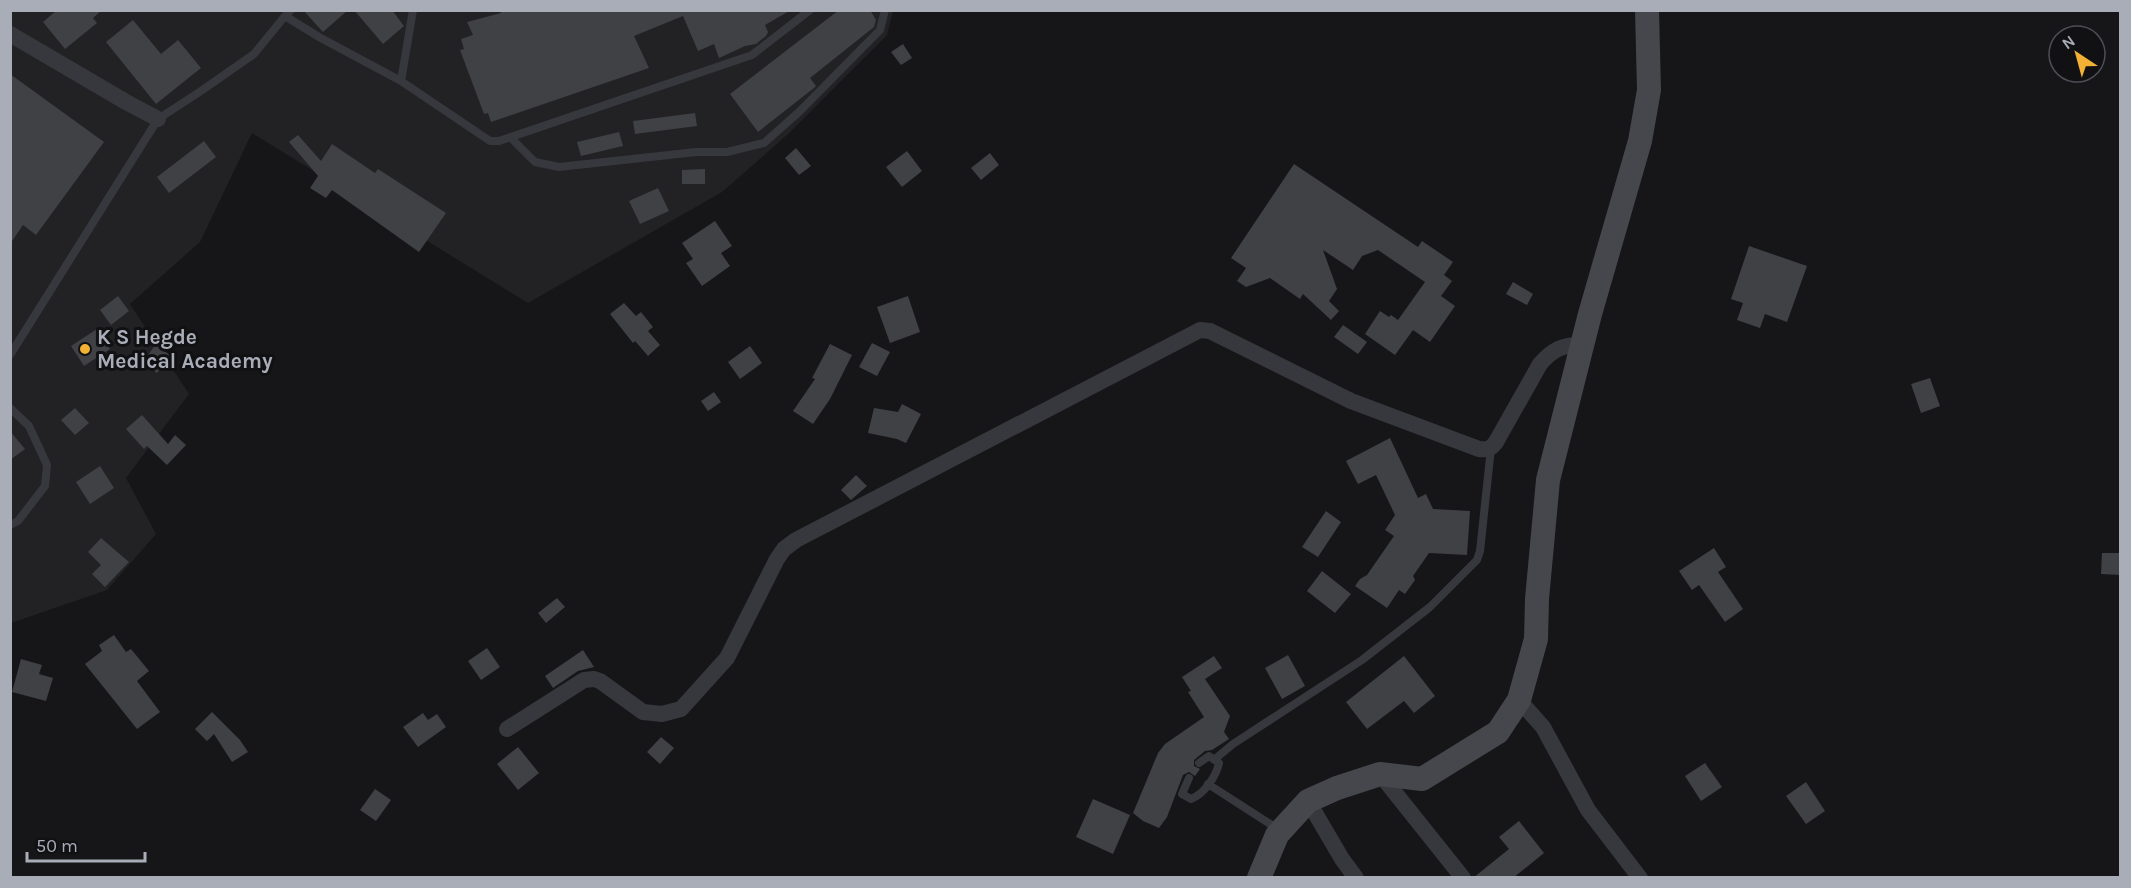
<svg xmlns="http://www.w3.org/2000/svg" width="2131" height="888" font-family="Karla,sans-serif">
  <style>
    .built { fill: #222225 }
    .building { fill: #404145 }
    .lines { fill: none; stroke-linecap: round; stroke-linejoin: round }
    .lane { stroke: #37383d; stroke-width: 8 }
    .street { stroke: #37383d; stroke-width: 16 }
    .secondary { stroke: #45474d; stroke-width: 24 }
    .poi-dot { fill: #f2b134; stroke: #111113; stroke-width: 2 }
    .labels { text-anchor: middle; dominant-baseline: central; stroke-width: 6; stroke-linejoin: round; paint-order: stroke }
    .poi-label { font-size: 21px; font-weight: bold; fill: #a8adb8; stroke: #111113; text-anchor: start }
  </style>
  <rect width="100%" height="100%" fill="#161618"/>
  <path class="built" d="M10,11h883l-6,24 -100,100 -65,57 -194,111 -276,-170 -52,109 -70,62 59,90 -63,84 30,56 -49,56 -96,33z"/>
  <path class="building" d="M57,10h45l-9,8 4,5 -32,26 -22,-27z
    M303,10h45l-25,22z
    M354,10h38l12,16 -21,18z
    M501,10h290l-26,15 3,7 -2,4 -10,8 -11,2 -26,12 -5,-14 -16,7 -15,-35 -49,20 15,32 -158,54 -3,-9 -4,1 -24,-64 4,-1 -3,-10 12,-4 -6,-13 34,-9z
    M839,10h31l6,10 -2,7 -64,51 6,8 -2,2 -56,44 -28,-38z
    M133,20l28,34 17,-14 23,28 -45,36 -50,-62z
    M903,44l9,14 -11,7 -10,-13z
    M10,74l94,68 -68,93 -13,-10 -13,19z
    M695,113l2,13 -62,8 -2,-13z
    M619,132l4,14 -42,10 -4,-14z
    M298,135l23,26 11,-17 43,29 3,-4 68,44 -27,39 -87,-62 -6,8 -16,-10 8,-12 -29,-34z
    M204,141l12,16 -47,36 -12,-16z
    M796,148l15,18 -12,9 -14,-17z
    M907,151l15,20 -20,16 -16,-20z
    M990,153l9,12 -18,15 -10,-12z
    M1294,164l124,83 4,-6 31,21 -9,13 8,6 -11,15 14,10 -25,36 -17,-12 -18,25 -30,-21 15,-23 9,6 2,-2 7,5 27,-38 -47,-32 -16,6 -9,14 -30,-20 14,39 -8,12 10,10 -8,9 -28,-26 -3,5 -30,-21 -24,9 -9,-6 9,-13 -15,-10z
    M705,169v15h-23v-14z
    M658,188l11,23 -29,13 -11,-23z
    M715,221l17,25 -11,7 9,13 -28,20 -16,-23 7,-4 -11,-16z
    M1749,246l58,20 -20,56 -22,-8 -5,14 -23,-8 6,-17 -12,-4z
    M1513,282l20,12 -6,11 -21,-11z
    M118,296l11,15 -18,14 -11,-15z
    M908,296l12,36 -30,11 -13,-36z
    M624,303l12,13 5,-4 12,15 -5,4 12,14 -12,11 -13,-15 -2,2 -23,-29z
    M1343,325l24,17 -9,12 -24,-17z
    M97,329l13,20 -26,17 -13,-20z
    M872,343l18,9 -13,24 -18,-9z
    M830,344l22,11 -22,44 -17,25 -20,-13 22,-32 -3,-1z
    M155,345l15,10 -13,18 -14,-10z
    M750,346l12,17 -22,16 -12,-17z
    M1930,378l10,28 -19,7 -10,-29z
    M714,392l7,10 -13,9 -7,-10z
    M902,404l19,10 -15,29 -9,-4 -29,-6 6,-25 24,4z
    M75,408l14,15 -14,12 -14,-15z
    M142,415l26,29 7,-9 11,10 -19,20 -20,-19 -3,3 -18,-20z
    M10,431l15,18 -15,11z
    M1390,438l28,60 8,-4 7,15 37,2 -3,44 -38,-2 -16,23 2,4 -10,14 -6,-4 -12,18 -32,-22 5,-7 7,-4 27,-39 -9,-6 10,-15 -19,-40 -18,9 -12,-23z
    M100,466l14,22 -24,16 -14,-22z
    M856,475l11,11 -16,14 -10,-10z
    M1326,511l15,11 -23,35 -16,-10z
    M101,538l28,24 -24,25 -13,-13 9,-9 -13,-13z
    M1714,548l12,19 -8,5 25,37 -18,13 -26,-37 -7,5 -13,-19z
    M2102,553h19v22l-20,-1z
    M1322,571l29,23 -16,19 -28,-22z
    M557,598l8,9 -19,16 -8,-10z
    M114,635l12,17 5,-3 18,22 -12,10 23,31 -23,17 -52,-65 17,-13 -3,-6z
    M487,648l13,19 -19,13 -13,-19z
    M583,650l11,17 -16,4 -25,17 -8,-12z
    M1288,655l17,31 -23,13 -17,-31z
    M1214,656l8,12 -17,11 25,37 -6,16 5,7 -17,11 -7,1 -11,9v6l6,3 -5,7 -6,-4 -6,3 -16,42 -8,11 -16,-7 -10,-8 25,-60 7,-9 39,-27 -16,-25 3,-1 -9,-14z
    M1404,656l31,40 -21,17 -10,-12 -37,28 -21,-27z
    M21,659l21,6 -3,9 14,4 -7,23 -34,-9z
    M212,712l28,28 8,12 -16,10 -18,-28 -7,7 -12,-12z
    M423,713l5,7 9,-6 9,13 -28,20 -15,-20z
    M661,737l13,11 -14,16 -13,-12z
    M518,747l21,26 -21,17 -21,-26z
    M1705,763l17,24 -21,14 -16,-25z
    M1806,782l19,29 -19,13 -20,-28z
    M375,789l16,11 -15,21 -16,-11z
    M1093,799l37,16 -17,39 -37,-17z
    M1519,821l25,32 -31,25h-40l36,-29 -10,-12z"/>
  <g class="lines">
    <path class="lane" d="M291,10l-6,6 34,21 82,44 89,60h9l253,-86 58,-45
      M401,81l12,-71
      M511,138l24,24 24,5 137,-15h31l37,-9 35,-31 81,-82 5,-20
      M10,355l148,-236 43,-28 53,-37 31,-38
      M10,408l19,18 18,39 -2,21 -27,35 -8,4
      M1215,759l18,-15 129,-84 68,-53 47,-47 3,-9 11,-103
      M1189,778l-7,16 9,5c13,-5 25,-22 28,-36l-10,-7 -10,7
      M1208,784l70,45"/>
    <path class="street" d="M10,34l116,68 32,17
      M1519,700l24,27 45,83 52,68
      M507,729l77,-49 10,-1 6,2 43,31 19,2 19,-5 46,-51 50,-99 7,-10 12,-9 404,-210 10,1 141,70 128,48c8,1 12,0 17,-7l44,-78c12,-14 23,-20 42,-19
      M1380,774l83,104
      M1308,801l34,58 14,19"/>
    <path class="secondary" d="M1259,878l18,-43 31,-34 29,-13 43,-14 42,5 76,-47 21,-32 17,-61 1,-40 11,-119 42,-166 50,-173 9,-51 -2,-80"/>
  </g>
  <circle class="poi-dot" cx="85" cy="349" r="6"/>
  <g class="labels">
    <g class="poi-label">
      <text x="97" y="337">K S Hegde<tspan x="97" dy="24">Medical Academy</tspan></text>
    </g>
  </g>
  <rect width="2131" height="888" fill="none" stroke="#a8adb8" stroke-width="24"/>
  <g transform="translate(2077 54) rotate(324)"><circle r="28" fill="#111113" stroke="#4d4f55" stroke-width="1.5"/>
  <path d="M0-4.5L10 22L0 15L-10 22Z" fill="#f2b134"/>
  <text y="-9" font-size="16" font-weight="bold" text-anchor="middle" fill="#a8adb8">N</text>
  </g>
  <path d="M27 852v9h118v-9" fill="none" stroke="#a8adb8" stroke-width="3"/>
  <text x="36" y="852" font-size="18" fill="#a8adb8" stroke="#111113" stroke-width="4.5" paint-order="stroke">50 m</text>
</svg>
